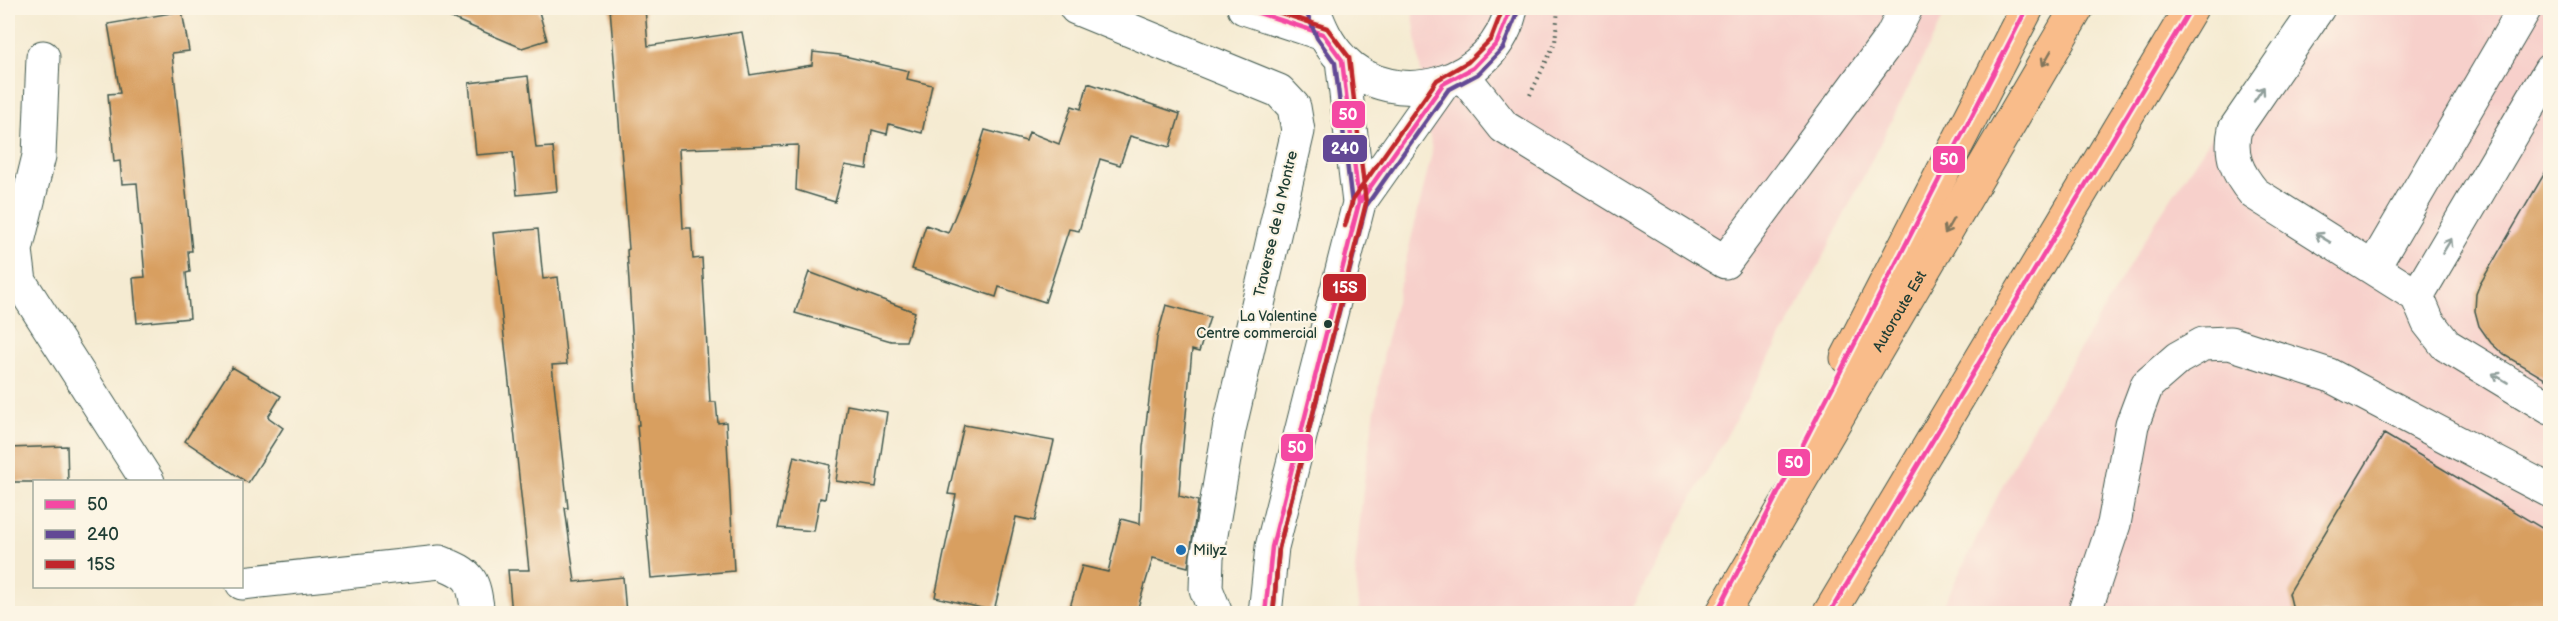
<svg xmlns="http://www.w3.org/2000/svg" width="2558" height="621" font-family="'Balsamiq Sans',sans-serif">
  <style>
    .built { fill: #f7d0cb }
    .building { fill: #d89f61 }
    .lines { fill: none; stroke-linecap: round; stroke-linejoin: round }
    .minor-casing { stroke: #3f574c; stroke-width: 35 }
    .highway-casing { stroke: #3f574c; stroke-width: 35 }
    .path { stroke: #3f574c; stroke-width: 4; stroke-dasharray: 1.5 4.5; stroke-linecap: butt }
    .minor { stroke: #fff; stroke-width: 33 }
    .highway { stroke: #f9bc8a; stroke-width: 33 }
    .bus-1-casing { stroke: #fcf5e5; stroke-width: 9 }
    .bus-2-casing { stroke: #fcf5e5; stroke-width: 9 }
    .bus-3-casing { stroke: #fcf5e5; stroke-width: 9 }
    .bus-1 { stroke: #f448a3; stroke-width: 4.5 }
    .bus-2 { stroke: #634895; stroke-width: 4.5 }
    .bus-3 { stroke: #c0262c; stroke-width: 4.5 }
    .oneway { stroke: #81765b }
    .oneway2 { stroke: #8f9e9a }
    .bus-dot { fill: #1f3d34; stroke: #fcf5e5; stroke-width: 2 }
    .poi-dot { fill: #1f6fb2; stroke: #fcf5e5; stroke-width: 2 }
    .labels { text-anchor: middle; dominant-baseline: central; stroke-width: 4.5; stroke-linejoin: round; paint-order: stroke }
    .bus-label { font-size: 14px; fill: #1f3d34; stroke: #fcf5e5; text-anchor: end }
    .street-label { font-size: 15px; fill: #1f3d34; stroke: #fcf5e5 }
    .poi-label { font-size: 15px; fill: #1f3d34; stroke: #fcf5e5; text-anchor: start }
    .line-badge { stroke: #fcf5e5; stroke-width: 2 }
    .badge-label { font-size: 16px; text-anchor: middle; font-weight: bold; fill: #fff }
  </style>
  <rect width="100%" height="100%" fill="#fcf5e5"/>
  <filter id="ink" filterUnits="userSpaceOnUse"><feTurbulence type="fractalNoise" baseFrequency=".0167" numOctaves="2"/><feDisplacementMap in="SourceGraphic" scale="12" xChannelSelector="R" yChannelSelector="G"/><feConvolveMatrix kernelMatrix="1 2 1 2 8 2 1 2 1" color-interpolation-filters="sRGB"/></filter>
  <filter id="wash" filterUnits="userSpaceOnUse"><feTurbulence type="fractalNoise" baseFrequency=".008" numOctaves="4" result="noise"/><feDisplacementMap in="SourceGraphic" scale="24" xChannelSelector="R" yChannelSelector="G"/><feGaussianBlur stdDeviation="1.35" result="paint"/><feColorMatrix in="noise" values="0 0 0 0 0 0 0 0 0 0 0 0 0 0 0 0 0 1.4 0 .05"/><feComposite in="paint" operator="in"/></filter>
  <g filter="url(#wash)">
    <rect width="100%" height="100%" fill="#f5ebd2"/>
    <path class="built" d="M1412,8h536l-146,291 -173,314 -269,1 -5,-45 9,-88 20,-130 48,-198z
      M2297,8h253v605l-611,1 86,-173 133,-223z"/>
    <g id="blocks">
      <path class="building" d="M428,8h110l9,32 -25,8z
        M610,8h35l3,38 94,-14 8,43 62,-10 1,-13 27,3 69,16 -2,8 25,6 -10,48 -33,-9 -2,10 -15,-4 -5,39 -22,-4 -10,37 -39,-12 2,-45 -119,4 4,79h8l2,31 9,-1 8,144h6l2,21 8,-1 8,149 -83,7 -14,-153h2l-3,-30 -9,-145 2,-1z
        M182,11l7,40 -17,2 20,198h-4l2,21 -4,1 4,45 -53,5 -4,-45 12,-1 -8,-94 -15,1 -2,-23 -6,1 -6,-68 12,-1 -12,-69z
        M528,76l8,72 17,-1 4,44 -40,4 -4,-43 -37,3 -7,-72z
        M1088,83l92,31 -10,33 -40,-11 -10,29 -20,-6 -21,72 -10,-2 -24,73 -46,-15 -3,10 -84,-28 14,-44 22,8 20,-49 17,-54 41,11 3,-9 30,12 13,-38 9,3z
        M2550,164v218l-46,-27 -13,-12 -12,-17 -4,-15 1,-17 4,-10z
        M538,229l5,50 15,-2 9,87 -15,1 16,143h-3l10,74 48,-5 3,37h-114l-4,-44h21l-36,-337z
        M809,272l106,40 -9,29h-15l-96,-28z
        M1166,305l44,12 -11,35 -7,-2 -11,118 -2,28 19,5 -10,66 -35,-9 -17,56h-68l14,-48 26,6 13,-53 19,5 3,-77 14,-109z
        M232,367l49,29 -13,21 15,11 -35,55 -63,-42z
        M847,405l40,7 -11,75 -40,-6z
        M964,425l90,16 -19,80 -19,-4 -22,94 -59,-14 21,-102 -8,-1z
        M2384,434l166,99v81h-256l-5,-21z
        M67,446l1,36h-60v-34z
        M794,456l36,9 -5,34 -5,-1 -6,33 -36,-3z"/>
    </g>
  </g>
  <g filter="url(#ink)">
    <use href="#blocks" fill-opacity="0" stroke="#3f574c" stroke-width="1.5"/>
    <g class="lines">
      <defs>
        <path id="minor" d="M1076,8l203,83 15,16 4,24 -69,299 -22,128 -1,31 10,25
          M1244,8l79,26
          M1313,8c7,18 14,36 29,51 53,56 155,24 169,-51
          M2318,8l-83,121c-6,26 2,44 19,64l163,103 11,26 18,23 104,63
          M43,57l-4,99 -23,94 4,32 128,200
          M1342,60l17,143
          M1462,74l42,53 221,135 167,-226 14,-28
          M2373,268l152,-260
          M2417,296l133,-226
          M242,583l198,-21c33,13 33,17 38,52
          M1265,614l7,-67 87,-344 84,-119
          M2084,614l30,-90 18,-99 15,-40 31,-27 25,-14 27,-1 99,32 221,116"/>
        <g id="highway">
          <path d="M1847,358l180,-350"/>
          <path id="s1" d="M1722,614l355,-606"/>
          <path d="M1829,614l362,-606"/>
        </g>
      </defs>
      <use href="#minor" class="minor-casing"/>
      <use href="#highway" class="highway-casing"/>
      <path class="path" d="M1530,95l25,-52 3,-35"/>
      <use href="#minor" class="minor"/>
      <use href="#highway" class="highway"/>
      <defs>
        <path id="bus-1" d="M1244,8l79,26 19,26 17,143 -87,344 -7,67
          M1352,228l7,-25 84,-119 30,-16 24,-25 14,-35
          M1716,614l311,-606
          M1829,614l362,-606"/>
        <path id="bus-2" d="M1306,11l11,27 18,25 17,141
          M1273,614l6,-66 87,-342 82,-116 30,-16 25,-26 15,-37"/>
        <path id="bus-3" d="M1266,8l61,20 22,29 17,146 -87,345 -6,66
          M1345,226l8,-27 84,-119 31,-18 23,-23 12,-31"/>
      </defs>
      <use href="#bus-1" class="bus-1-casing"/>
      <use href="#bus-2" class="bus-2-casing"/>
      <use href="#bus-3" class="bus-3-casing"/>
      <use href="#bus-1" class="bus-1"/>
      <use href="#bus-2" class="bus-2"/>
      <use href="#bus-3" class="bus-3"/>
    </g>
    <defs><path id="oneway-shaft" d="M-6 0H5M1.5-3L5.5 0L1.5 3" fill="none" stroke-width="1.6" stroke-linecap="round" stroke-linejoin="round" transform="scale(1.5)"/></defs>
    <g class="oneway">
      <use href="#oneway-shaft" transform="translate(2047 58) rotate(120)"/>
      <use href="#oneway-shaft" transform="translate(1949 226) rotate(120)"/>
    </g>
    <g class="oneway2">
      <use href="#oneway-shaft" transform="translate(2259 94) rotate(-56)"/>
      <use href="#oneway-shaft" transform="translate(2323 238) rotate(-149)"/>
      <use href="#oneway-shaft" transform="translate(2447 246) rotate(-59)"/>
      <use href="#oneway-shaft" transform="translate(2500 378) rotate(-149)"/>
    </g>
  </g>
  <circle class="bus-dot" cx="1328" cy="324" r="5"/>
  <circle class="poi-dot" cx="1181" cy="550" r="6"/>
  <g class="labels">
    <g class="bus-label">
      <text x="1317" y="316">La Valentine<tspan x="1317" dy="17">Centre commercial</tspan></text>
    </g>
    <g class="street-label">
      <text transform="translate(1276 224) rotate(-77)">Traverse de la Montre</text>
      <text stroke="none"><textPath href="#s1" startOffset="351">Autoroute Est</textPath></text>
    </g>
    <g class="poi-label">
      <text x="1193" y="550">Milyz</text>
    </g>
  </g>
  <g class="line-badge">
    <rect x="1331" y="100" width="35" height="29" rx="6" fill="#f448a3"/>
    <rect x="1322" y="134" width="46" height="29" rx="6" fill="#634895"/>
    <rect x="1932" y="145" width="34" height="29" rx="6" fill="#f448a3"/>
    <rect x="1322" y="273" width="45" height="29" rx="6" fill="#c0262c"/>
    <rect x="1280" y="433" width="34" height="29" rx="6" fill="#f448a3"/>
    <rect x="1777" y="448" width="34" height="29" rx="6" fill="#f448a3"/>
  </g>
  <g class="badge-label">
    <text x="1348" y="120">50</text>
    <text x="1345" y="154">240</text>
    <text x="1949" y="165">50</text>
    <text x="1345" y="293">15S</text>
    <text x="1297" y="453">50</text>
    <text x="1794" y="468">50</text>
  </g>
  <rect width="2558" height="621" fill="none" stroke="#fcf5e5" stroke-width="30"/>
  <rect x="33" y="480" width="210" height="108" fill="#fcf5e5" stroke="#a4ab9e" stroke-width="1.5"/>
  <rect x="45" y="500" width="30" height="9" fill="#f448a3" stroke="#a4ab9e" stroke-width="1.5"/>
  <text x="87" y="510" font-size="18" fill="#1f3d34">50</text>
  <rect x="45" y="530" width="30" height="9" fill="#634895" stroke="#a4ab9e" stroke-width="1.5"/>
  <text x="87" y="540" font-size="18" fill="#1f3d34">240</text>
  <rect x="45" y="560" width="30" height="9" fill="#c0262c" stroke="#a4ab9e" stroke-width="1.5"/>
  <text x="87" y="570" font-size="18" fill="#1f3d34">15S</text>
</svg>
